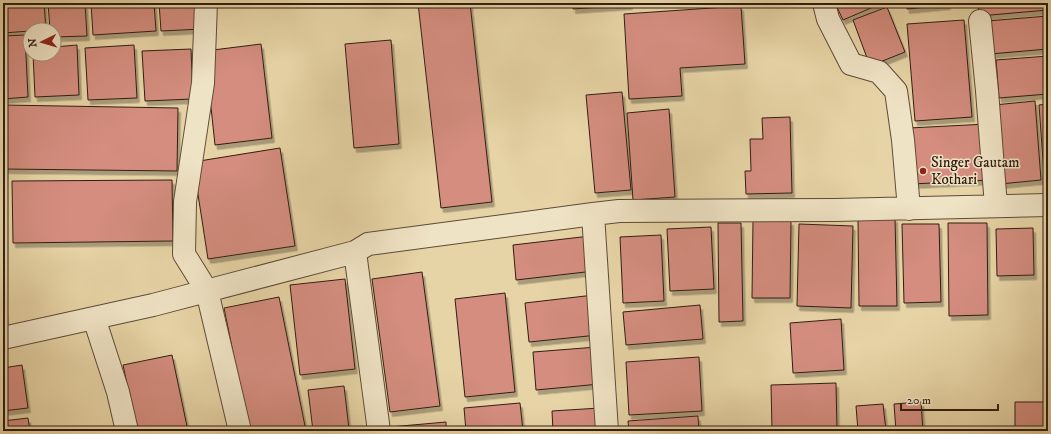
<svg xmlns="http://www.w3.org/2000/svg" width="1051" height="434" font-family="'IM FELL DW Pica',serif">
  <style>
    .building { fill: #d48d7f; stroke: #311d12; filter: url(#shadow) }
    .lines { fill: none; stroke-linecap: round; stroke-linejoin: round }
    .street-casing { stroke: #5e4b37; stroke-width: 24 }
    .street { stroke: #efe3c5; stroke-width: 22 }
    .poi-dot { fill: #8f2418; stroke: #efe3c5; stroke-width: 1.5 }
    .labels { text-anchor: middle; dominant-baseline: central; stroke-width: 3; stroke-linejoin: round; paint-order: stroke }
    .poi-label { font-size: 15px; fill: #311d12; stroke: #efe3c5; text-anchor: start }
  </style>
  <defs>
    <filter id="shadow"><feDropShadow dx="2.5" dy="4.5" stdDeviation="0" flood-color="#0004"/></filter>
  </defs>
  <rect width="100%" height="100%" fill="#e7d4a6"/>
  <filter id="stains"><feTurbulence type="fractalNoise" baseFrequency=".005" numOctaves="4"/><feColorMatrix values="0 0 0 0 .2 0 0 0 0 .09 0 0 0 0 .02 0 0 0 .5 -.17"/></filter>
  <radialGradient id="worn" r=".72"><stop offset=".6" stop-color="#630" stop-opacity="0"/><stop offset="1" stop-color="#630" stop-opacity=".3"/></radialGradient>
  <path class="building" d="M3,3h41l2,27h-16v1l-27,2z
    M48,3h37l2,33 -33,1v-7h-4z
    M91,3h63l2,28 -63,4z
    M159,3h42l1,26 -41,2z
    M418,3h52l22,199 -51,6z
    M573,3h57v2l-57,4z
    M835,3h42l1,2 -35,15z
    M906,3h42v2l-41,4z
    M978,3h70v7l-69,6z
    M741,6l4,58 -65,4 2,28 -53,3 -5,-85z
    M887,7l18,45 -35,14 -17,-46z
    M1048,16v33l-58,5 -3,-33z
    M964,20l8,97 -57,4 -8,-97z
    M25,35l3,62 -25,2v-63z
    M391,40l8,104 -45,4 -9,-104z
    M261,44l11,94 -57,7 -10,-94z
    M77,45l2,50 -44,2 -2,-43h21v-7z
    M134,45l3,53 -49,2 -3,-52z
    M191,49l2,50 -48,2 -3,-50z
    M1048,56v38l-49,4 -3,-38z
    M622,92l9,98 -36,3 -9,-98z
    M1035,101l6,79 -41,4 -6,-79z
    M1048,104v85h-3l-6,-84z
    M3,105l175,3 -1,63 -174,-2z
    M669,109l6,88 -42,3 -6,-87z
    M790,117l2,76 -46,1 -1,-23h6l-1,-32h13l-1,-21z
    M987,124l4,56 -79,4 -3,-56z
    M280,148l15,98 -87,13 -15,-97z
    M172,180l1,61 -160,2 -1,-62z
    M895,218l2,88h-38l-1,-87z
    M753,220l38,1 -1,77h-38z
    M718,223h23l2,98 -24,1z
    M948,223h39l1,92 -39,1z
    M799,224l54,2 -2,82 -54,-2z
    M902,224h37l2,78 -37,1z
    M711,227l3,62 -44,2 -3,-62z
    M1033,228l1,47 -37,1 -1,-47z
    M661,235l3,66 -41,2 -3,-66z
    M590,236l4,35 -78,9 -3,-35z
    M1046,236h2v44z
    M422,272l18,134 -50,6 -18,-133z
    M345,279l10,90 -55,6 -10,-90z
    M3,293l3,30 -3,1z
    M505,293l10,99 -50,5 -10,-98z
    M594,295l4,40 -69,7 -4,-39z
    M279,297l27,134h-57l-25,-123z
    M700,305l3,34 -77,6 -3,-33z
    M841,319l3,51 -51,3 -3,-50z
    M597,347l3,37 -64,6 -3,-38z
    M172,355l16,76h-51l-14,-66z
    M699,357l3,54 -73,4 -3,-53z
    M22,365l6,43 -25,3v-43z
    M836,383l1,48h-65l-1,-46z
    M344,386l5,43 -36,2 -5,-41z
    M921,402l2,29h-27l-2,-27z
    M1015,402h33v29h-33z
    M520,403l3,28h-57l-2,-23z
    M883,404l3,27h-28l-2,-25z
    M600,408l1,23h-48l-1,-20z
    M698,416l1,15h-70l-1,-10z
    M28,418l2,13h-27v-10z
    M446,422v9h-55l-1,-4z"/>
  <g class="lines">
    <defs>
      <path id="street" d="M206,3l-3,80 -18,119 -1,52 23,37 33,140
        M824,3l4,16 23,45 28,8 17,19 7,49 6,69
        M980,21l7,70 9,115
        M593,214l14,217
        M355,252l24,179
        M94,318l24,74 9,39
        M3,338l150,-33 202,-53 13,-8 225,-30 26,-3 216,-1 213,-5"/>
    </defs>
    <use href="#street" class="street-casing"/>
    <use href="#street" class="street"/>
  </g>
  <circle class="poi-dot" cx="923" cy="171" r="4"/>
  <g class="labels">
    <g class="poi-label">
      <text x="931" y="162">Singer Gautam<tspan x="931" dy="17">Kothari</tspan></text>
    </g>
  </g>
  <rect width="1051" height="434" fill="none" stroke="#e7d4a6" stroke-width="16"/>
  <rect x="4" y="4" width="1043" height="426" fill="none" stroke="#311d12" stroke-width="2"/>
  <rect x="8" y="8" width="1035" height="418" fill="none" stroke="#311d12"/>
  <g transform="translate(42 42) rotate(265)"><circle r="19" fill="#efe3c5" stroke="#a3947d"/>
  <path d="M0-3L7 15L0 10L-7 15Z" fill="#8f2418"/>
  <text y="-6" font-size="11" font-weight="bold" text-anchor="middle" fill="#311d12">N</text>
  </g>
  <path d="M901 404v6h97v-6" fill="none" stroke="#311d12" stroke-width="2"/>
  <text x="907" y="404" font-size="12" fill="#311d12" stroke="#efe3c5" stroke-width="3" paint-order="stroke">20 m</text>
  <rect width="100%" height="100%" filter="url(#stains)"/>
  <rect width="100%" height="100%" fill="url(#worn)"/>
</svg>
